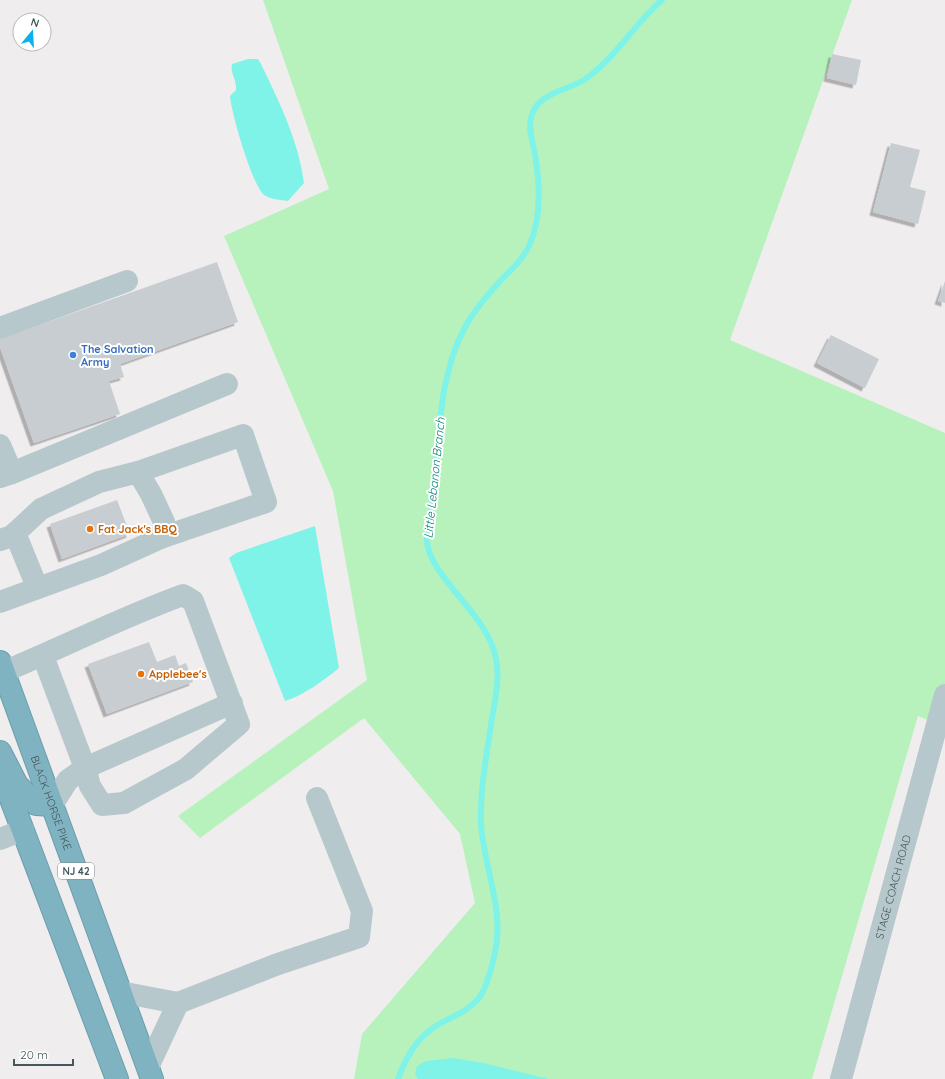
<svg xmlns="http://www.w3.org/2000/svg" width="945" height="1079" font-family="Quicksand,sans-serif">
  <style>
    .green { fill: #b7f2bc }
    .water { fill: #80f3e9 }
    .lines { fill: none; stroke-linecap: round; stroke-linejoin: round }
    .stream { stroke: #80f3e9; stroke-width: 6 }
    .building { fill: #c7cdd1; filter: url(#shadow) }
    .highway-casing { stroke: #6b9ead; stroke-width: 24 }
    .minor { stroke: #b7c8cc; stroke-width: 22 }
    .highway { stroke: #80b3c1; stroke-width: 22 }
    .shop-dot { fill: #3f7fe0; stroke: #fff; stroke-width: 1.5 }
    .food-dot { fill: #e8710a; stroke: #fff; stroke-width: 1.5 }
    .labels { text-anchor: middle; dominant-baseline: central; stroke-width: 4; stroke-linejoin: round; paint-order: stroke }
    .shield { fill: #fff; stroke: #7c8a8d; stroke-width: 1 }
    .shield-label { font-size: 10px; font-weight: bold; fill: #44585c }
    .shop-label { font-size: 11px; font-weight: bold; fill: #366cbe; stroke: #fff; text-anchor: start }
    .food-label { font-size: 11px; font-weight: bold; fill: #c56008; stroke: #fff; text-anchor: start }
    .street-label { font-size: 11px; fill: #44585c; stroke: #fff }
    .water-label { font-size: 12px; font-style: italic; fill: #058278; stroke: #fff }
  </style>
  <defs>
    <filter id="shadow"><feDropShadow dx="-3.5" dy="3.5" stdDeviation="0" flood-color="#0004"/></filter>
  </defs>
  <rect width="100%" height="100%" fill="#f0edee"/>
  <path class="green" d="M263,0h589l-122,340 215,93v294l-27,-11 -106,363h-458l8,-45 113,-131 -15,-69 -96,-116 -164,120 -22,-22 189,-136 -34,-189 -109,-255 105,-47z"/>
  <path class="water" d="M248,59h10l3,5c18,37 38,78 43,119l-16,18c-7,-1 -19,-2 -24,-6 -12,-10 -33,-83 -34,-99l6,-6c1,-10 -6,-16 -4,-26z
    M315,526l24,142c-16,13 -35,27 -54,33l-56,-143 7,-5z
    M453,1058l31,5 65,16h-131l-3,-4 2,-9 9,-5z"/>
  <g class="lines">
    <path class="stream" d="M398,1079c8,-23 22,-46 45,-57 13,-7 26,-12 36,-24 7,-9 14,-34 16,-46 10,-40 -12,-88 -14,-129 -1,-35 6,-70 11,-105 4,-22 9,-45 2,-67 -11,-39 -65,-76 -67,-110 -1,-14 5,-29 6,-43 7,-57 4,-117 31,-169 10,-19 24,-35 38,-50 11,-11 20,-19 27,-33 13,-28 11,-62 6,-92 -2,-11 -7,-24 -4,-36 5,-25 35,-27 53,-38 32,-22 50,-56 78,-80"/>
  </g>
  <path class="building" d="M832,54l29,6 -5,25 -29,-7z
    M891,143l29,7 -10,37 16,4 -8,33 -45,-12z
    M217,262l21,60 -118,42 4,13 -15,4 11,33 -86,29 -34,-96v-8z
    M945,281v22l-7,-2z
    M831,335l48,24 -14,29 -48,-25z
    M117,500l13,34 -68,25 -12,-35z
    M149,642l8,20 18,-7 4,11 7,-3 7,19 -86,32 -19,-50z"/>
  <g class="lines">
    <defs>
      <g id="highway">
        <path id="s2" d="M0,662l152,417"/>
        <path d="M0,752l17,33 19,19 16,1"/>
        <path d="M0,770l117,309"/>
      </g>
    </defs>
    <use href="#highway" class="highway-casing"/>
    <g class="minor">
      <path d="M0,328l127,-47"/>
      <path d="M0,445l12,28 -12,4"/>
      <path d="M138,472l105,-37 23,67 -103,35"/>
      <path d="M12,473l215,-89"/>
      <path d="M15,533l22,54"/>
      <path d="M0,540l12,-4 29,-27 58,-27 39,-10 13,22 13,28 -1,15 -62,28 -101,37"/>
      <path d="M43,656l42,112 147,-65"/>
      <path d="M3,672c61,-25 119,-55 180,-77l10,6 46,123 -53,45 -62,34 -22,2 -12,-19 -5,-18 -17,12 -16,25"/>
      <path d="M0,839l23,-9"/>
      <path d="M120,992l58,11 -30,64"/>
      <path d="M178,1003l100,-39 81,-27 3,-26 -45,-113"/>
      <path id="s1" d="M841,1079l104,-384"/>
    </g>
    <use href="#highway" class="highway"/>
  </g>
  <circle class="shop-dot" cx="73" cy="355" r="4"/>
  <g class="food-dot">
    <circle cx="90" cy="529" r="4"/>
    <circle cx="141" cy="674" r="4"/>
  </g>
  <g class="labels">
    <rect class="shield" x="58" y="863" width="36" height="16" rx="3"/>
    <g class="shield-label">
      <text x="76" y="871">NJ 42</text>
    </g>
    <g class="shop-label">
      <text x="81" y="349">The Salvation<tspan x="81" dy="13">Army</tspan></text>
    </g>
    <g class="food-label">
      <text x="98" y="529">Fat Jack's BBQ</text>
      <text x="149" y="674">Applebee's</text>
    </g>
    <g class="street-label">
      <text stroke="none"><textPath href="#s2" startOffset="150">BLACK HORSE PIKE</textPath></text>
      <text stroke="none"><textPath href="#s1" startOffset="199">STAGE COACH ROAD</textPath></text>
    </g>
    <g class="water-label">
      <text transform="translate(434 478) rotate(-84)">Little Lebanon Branch</text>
    </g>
  </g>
  <g transform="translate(32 32) rotate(18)"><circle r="19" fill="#ffffff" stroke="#b4bcbe"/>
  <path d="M0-3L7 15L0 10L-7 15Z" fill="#09b1ee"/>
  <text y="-6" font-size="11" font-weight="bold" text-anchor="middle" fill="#44585c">N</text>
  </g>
  <path d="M14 1059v6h59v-6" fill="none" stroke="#44585c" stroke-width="2"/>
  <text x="20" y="1059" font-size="12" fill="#44585c" stroke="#ffffff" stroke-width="3" paint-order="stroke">20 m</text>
</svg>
